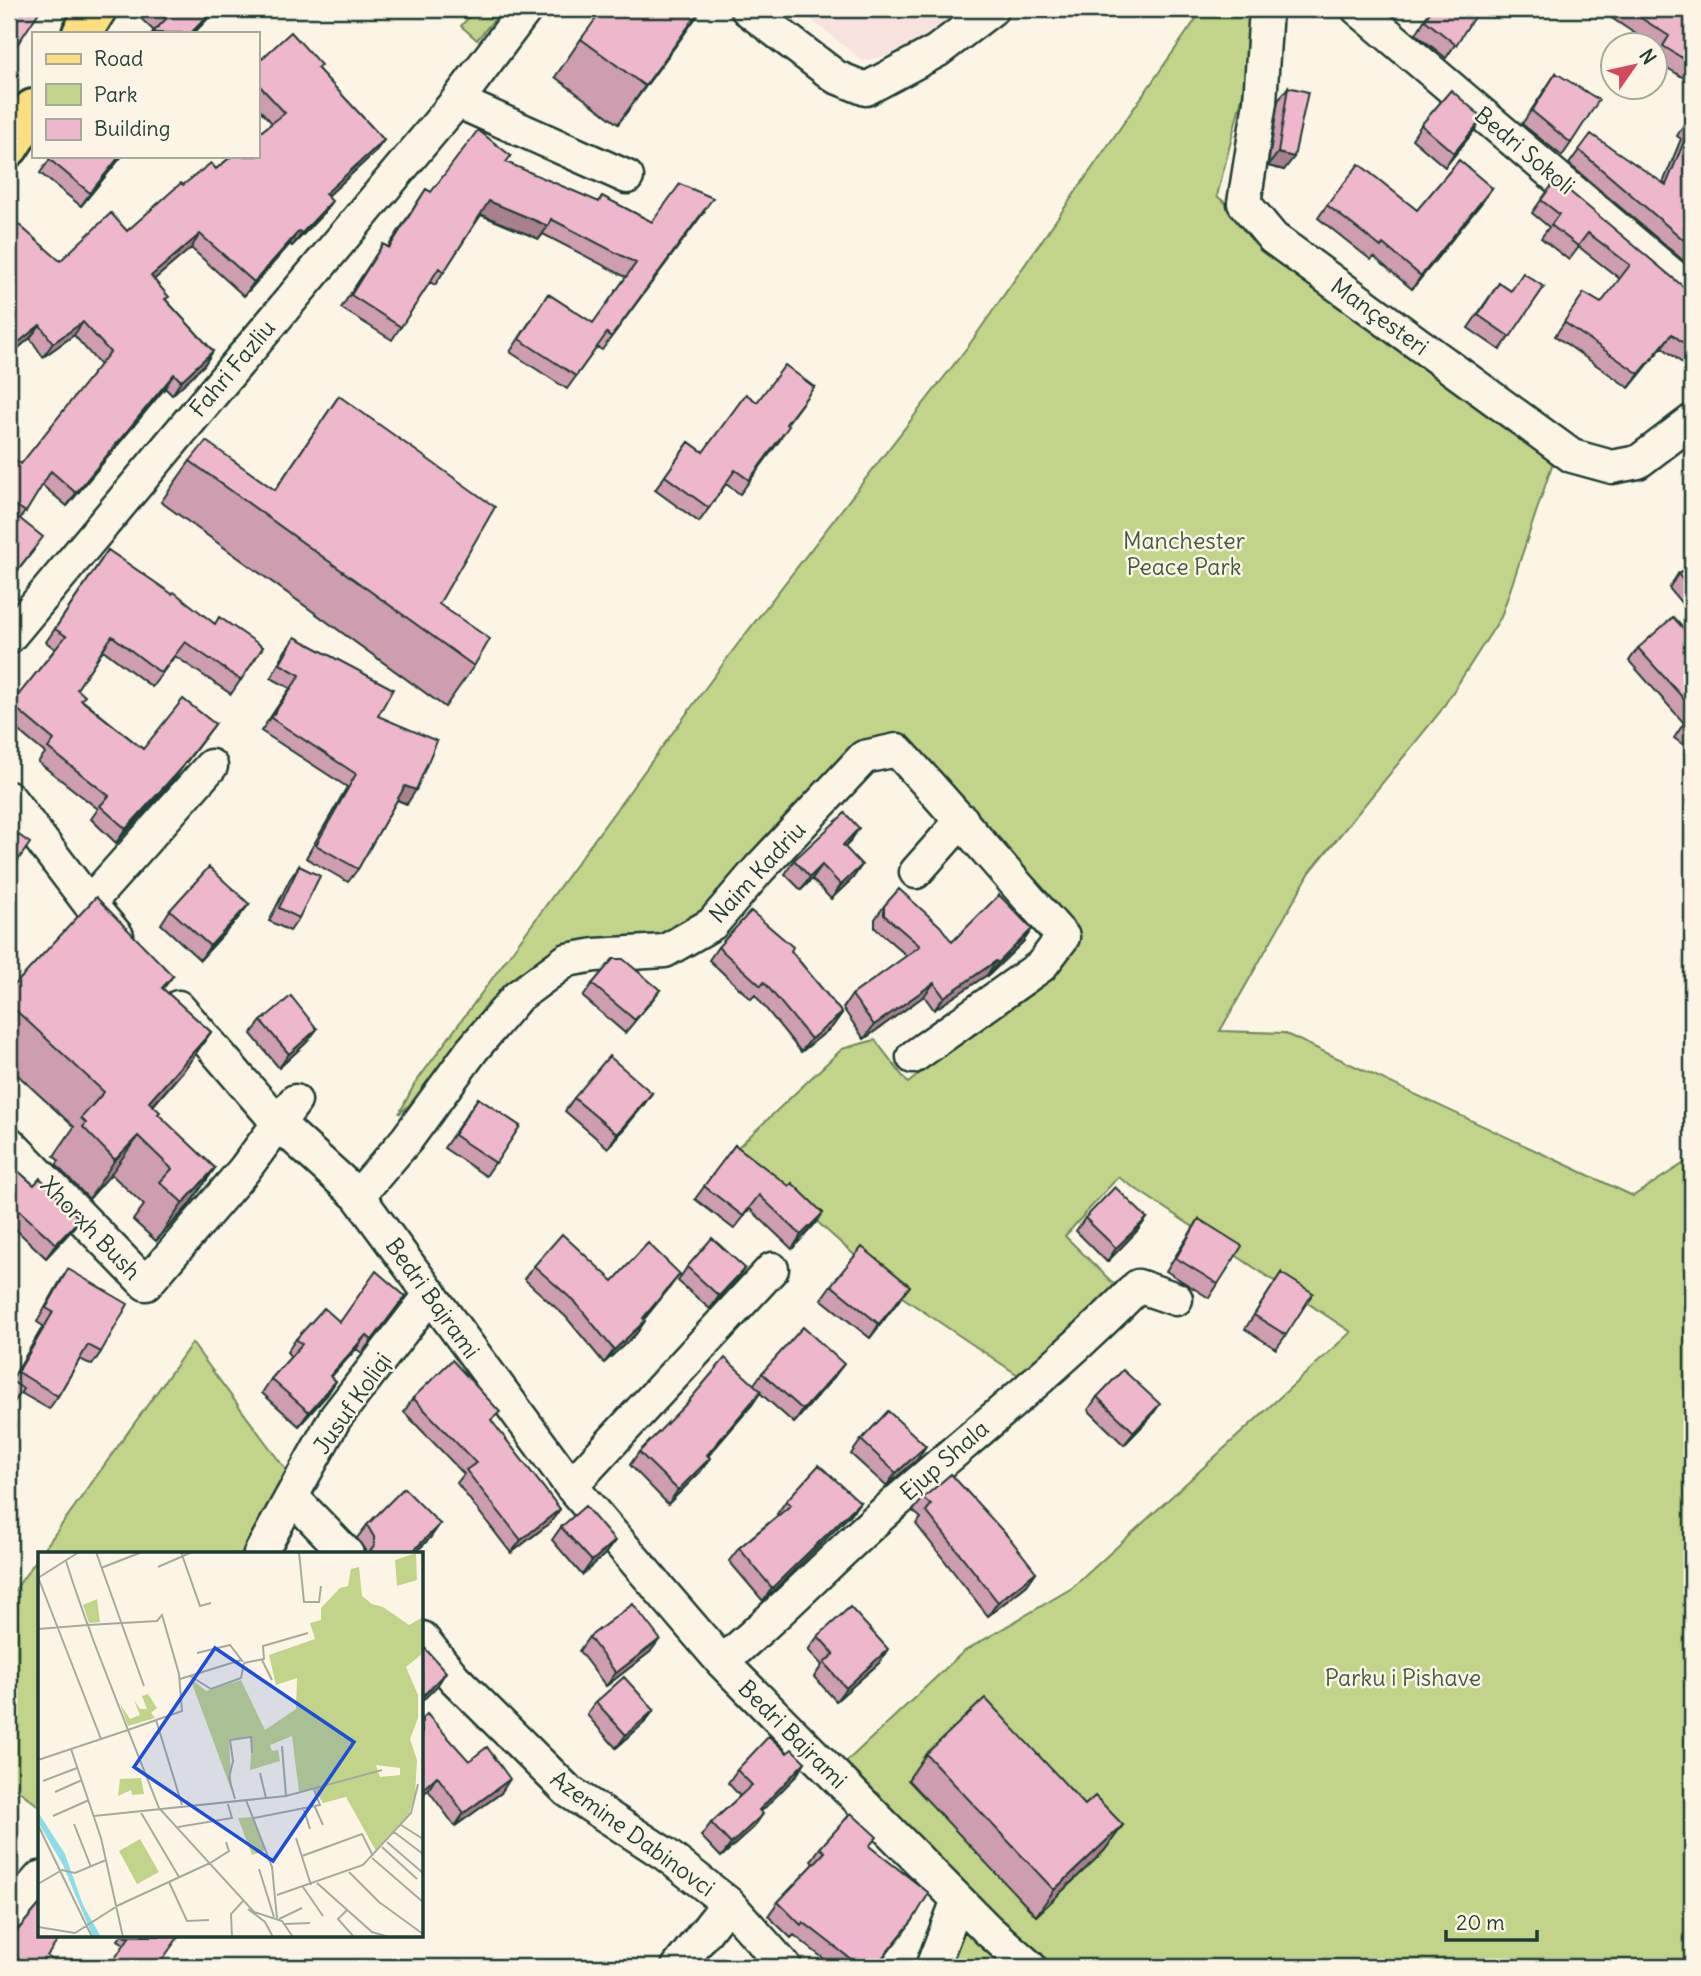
<svg xmlns="http://www.w3.org/2000/svg" width="1701" height="1976" font-family="Delius,sans-serif">
  <style>
    .built { fill: #f8e2dd }
    .green { fill: #c1d489; stroke: #70885e; stroke-width: 2 }
    .lines { fill: none; stroke-linecap: round; stroke-linejoin: round }
    .minor-casing { stroke: #1f3d34; stroke-width: 37 }
    .major-casing { stroke: #1f3d34; stroke-width: 44 }
    .minor { stroke: #fcf5e5; stroke-width: 32 }
    .major { stroke: #fddf80; stroke-width: 38 }
    .wall { fill: #ce9daf; stroke: #1f3d34; stroke-width: 2 }
    .shaded-wall { fill: #a7808e; stroke: #1f3d34; stroke-width: 2 }
    .building { fill: #efb7cb; stroke: #1f3d34; stroke-width: 2 }
    .labels { text-anchor: middle; dominant-baseline: central; stroke-width: 5; stroke-linejoin: round; paint-order: stroke }
    .street-label { font-size: 23px; fill: #1f3d34; stroke: #fcf5e5 }
    .park-label { font-size: 23px; fill: #3f5b45; stroke: #fcf5e5 }
    .inset-road { fill: none; stroke: #a4ab9e; stroke-width: 2 }
    .view { fill: #1d4ed8; fill-opacity: 0.15; stroke: #1d4ed8; stroke-width: 3.5 }
    .inset-edge { fill: none; stroke: #1f3d34; stroke-width: 3.5 }
  </style>
  <rect width="100%" height="100%" fill="#fcf5e5"/>
  <filter id="ink" filterUnits="userSpaceOnUse"><feTurbulence type="fractalNoise" baseFrequency=".0143" numOctaves="2"/><feDisplacementMap in="SourceGraphic" scale="14" xChannelSelector="R" yChannelSelector="G"/><feConvolveMatrix kernelMatrix="1 2 1 2 8 2 1 2 1" color-interpolation-filters="sRGB"/></filter>
  <g filter="url(#ink)">
    <path class="built" d="M798,9h175l-36,42 -51,5 -23,5z"/>
    <path class="green" d="M476,9h27l-26,31 -16,-14z
      M1203,9h47l7,29 -40,158 336,266 -52,155 -61,95 -130,160 -90,159 64,2 349,163 59,-38v809h-747l18,-37 13,-36 -130,-132 117,-110 109,-64 279,-256 -233,-155 -53,59 55,54 -96,89 -125,-84 -163,-146 106,-100 33,-9 33,43 168,-138 -175,-201 -196,175 -32,18 -105,13 -138,137 -31,27 15,-29 323,-440 232,-300z
      M192,1343l97,131 -39,80h-210v253l-31,-24v-185z"/>
    <g class="lines">
      <defs>
        <path id="minor" d="M747,9l89,68 30,12 71,-38 55,-42
          M1266,9l-6,93 -16,101 29,35 299,218 40,11 26,-5 54,-41
          M1358,9l334,283
          M1690,9l2,1
          M457,101l170,76
          M9,637l448,-536 69,-92
          M9,798l80,105 28,33
          M916,872l46,-52
          M89,903l122,-137
          M178,1007l101,117 79,72 213,290 151,176 266,268 42,37
          M9,1143l137,141 98,-114 51,-69
          M358,1196l49,-57 65,-89 45,-53 50,-37 28,-5 70,-4 47,-27 47,-55 105,-112 33,-7c57,61 110,125 166,187l-22,29 -128,91
          M571,1486l201,-217
          M292,1497l55,57
          M260,1554l75,-136 96,-124
          M422,1638l32,40 114,113 97,63 63,49 57,64
          M722,1662c60,-50 114,-108 173,-159 81,-71 167,-139 243,-217l38,13
          M9,1914l31,-36
          M678,1967l50,-64
          M932,1967l26,-67"/>
        <path id="major" d="M82,33l15,-24
          M9,147l24,-38"/>
      </defs>
      <use href="#minor" class="minor-casing"/>
      <use href="#major" class="major-casing"/>
      <use href="#minor" class="minor"/>
      <use href="#major" class="major"/>
    </g>
    <path class="wall" d="M131,9h86l-23,24h-42l2,-2z
      M702,9l-84,115 -63,-47 26,-38z
      M1431,9h53l-4,5 -3,-2 -31,46 -30,-24z
      M1611,9h77l4,3v60l-5,8 -31,-19v-5l4,-7 -4,-3h-2l-47,-31z
      M257,63l61,6 66,71 -10,13 -46,43 -5,18 -31,32 -2,-2 -46,52 -53,-48 -37,31 12,21 47,51 -9,14 -32,30 -7,-7 -98,118 -25,-21 -22,34 14,31 -25,32v-126l12,8 79,-99 -26,-30 -31,22 -13,-19 -21,18v-122l51,27 67,-30 56,-46 33,-16 56,-46 -15,-16z
      M1556,73l15,70 -9,13 -40,-32z
      M1288,87l-4,83 -16,-4 10,-65z
      M1692,111v157l-123,-104 10,-14 84,33 18,-44 -4,-3z
      M1421,125l53,6 -29,36 -33,-28z
      M52,156h70l-41,50 -41,-33z
      M506,163l92,39 4,-6 50,26 52,-10 -102,138 -5,-3 -30,42 -57,-37 38,-58 45,29 33,-46 -83,-43 -4,5 -58,-24 -46,70 -5,-3 -38,58 -51,-32 42,-64 5,3 38,-58 5,3z
      M1492,188l-9,13 -71,88 -38,-32 -3,3 -53,-42 9,-13 90,5z
      M1541,200l151,94v77l-30,-24 -33,41 -74,-52 29,-43 17,10 19,-24 -41,-32 -10,13 -28,-22 8,-11 -17,-14z
      M1499,283l12,8 33,-4 -44,63 -32,-22z
      M814,387l-27,37 -7,16 -40,54 -14,-10 -27,38 -44,-32 34,-48 14,10 54,-50z
      M339,396l100,208 35,62 -29,41 -284,-205 29,-41 85,29z
      M108,550l107,74 48,23 -32,47 -56,-38 -23,31 -49,-37 -26,39 5,11 61,49 72,-25 -43,57 -56,62 -25,-24 7,-10 -60,-47 7,-9 -36,-30v-15l46,-59 -9,-7z
      M1692,563v53l-23,-28 9,-14z
      M295,637l83,79 29,88 -10,-4 -39,69 -10,13 -42,-24 41,-71 -86,-56 29,-43 -19,-10 14,-27z
      M1692,638v113l-18,-13 10,-15 -55,-62 9,-13z
      M850,842l-5,5 8,31 -22,21 -19,-20 -11,11 -16,-16 9,-14z
      M299,866v52l-9,13 -21,-10 21,-42z
      M249,904l-10,13 -39,43 -39,-36 9,-14z
      M884,906l68,36h71l-35,34 -1,-1 -53,35 -10,-14 -60,43 -21,-31 9,-13 55,-39 -32,-28v-9z
      M718,947l73,4 51,62 -10,14 -31,25 -46,-57 -4,4 -42,-39z
      M173,976l-10,13 48,43 -27,38 -31,36 5,9 57,53 -27,38 -32,35 -23,-21 11,-15 -33,-31 -22,25 -33,-34 3,-4 -5,-5 20,-29 -65,-60v-76z
      M592,984l68,6 -10,13 -25,30 -42,-36z
      M261,1021l56,8 -10,13 -28,26 -28,-34z
      M652,1093l-9,13 -35,42 -43,-37 9,-13z
      M478,1098l42,28 -34,50 -42,-28z
      M735,1145l88,68 -10,13 -21,23 -42,-40 -16,20 -39,-30z
      M9,1163l25,22 46,34 -10,13 -24,26 -37,-35z
      M1085,1218h62l-10,13 -30,31 -31,-31z
      M1199,1219l19,65 -9,14 -43,-27z
      M534,1266l79,15 57,6 -26,32 1,2 -9,13 -32,29 -38,-46 -42,-38z
      M687,1267l49,14 -26,28 -32,-28z
      M68,1269l33,83 -9,13 -12,-6 -22,37 -9,13 -28,-16 -10,-12 32,-55 -6,-4 22,-39z
      M1281,1273l5,62 -10,14 -31,-20z
      M831,1285l69,14 -30,39 -49,-39z
      M405,1296l-43,57 -6,-4 -25,28 5,4 -9,14 -28,31 -37,-33 9,-14 20,-22 -4,-5 9,-13z
      M762,1373l72,4 -40,46 -34,-30 -8,12 -44,51 2,2 -10,14 -32,32 -38,-39 9,-13 115,-68z
      M1097,1397l53,21 -26,27 -36,-35z
      M413,1398l79,24 68,87 -10,14 -39,30 -54,-70 7,-9 -60,-62z
      M861,1440l56,20 -31,26 -35,-32z
      M923,1498l113,74 -9,13 -39,31 -72,-92 5,-6 -8,-7z
      M786,1501l74,1 -10,13 -87,86 -34,-40 10,-13 39,-33 -1,-1z
      M440,1524l-10,14 -16,16h-49v-4l-8,-12 10,-13z
      M561,1527l44,27 -23,21 -30,-35z
      M818,1636l61,27 -43,38 -22,-24 8,-12 -14,-15z
      M589,1637l61,15 -44,34 -27,-35z
      M596,1702l58,8 -10,13 -28,25 -29,-33z
      M422,1719l47,42 32,32 -46,33 -27,-36z
      M787,1753l18,9 -9,14 -35,35 -7,16 -33,30 -20,-21 10,-13 29,-27 -12,-13 9,-13z
      M926,1754l159,51 38,20 -19,26 -68,65 -128,-136z
      M870,1847l33,86 -27,34h-42l-40,-32 -3,3 -23,-22 10,-14 36,-38 -3,-3 9,-13z
      M121,1936h58l-55,8 -6,-4z"/>
    <path class="shaded-wall" d="M214,9h3l-23,24h-3z
      M702,9l-19,27 -65,88 27,-38z
      M1483,118l-9,13 -29,36 9,-14z
      M384,140l-10,13 -58,54 9,-13z
      M1278,153l16,4 -10,13 -16,-4z
      M120,156h2l-41,50 9,-13z
      M1492,188l-9,13 -71,88 9,-13z
      M332,201l-9,13 -31,32 10,-13z
      M489,201l59,25 -9,13 -59,-25z
      M299,231l-9,13 -46,52 10,-14z
      M200,234l-9,14 -49,42 9,-14z
      M83,322l-9,13 -31,22 10,-14z
      M40,325l-10,13 -21,18v-6z
      M1672,334l-10,13 -33,41 10,-14z
      M213,351l-9,14 -32,30 9,-14z
      M174,374l-9,14 -98,118 9,-13z
      M215,724l-43,57 -56,62 10,-14z
      M405,786l11,4 -9,14 -12,-5z
      M859,828l-9,14 -17,16 10,-13z
      M822,865l-10,14 -11,11 9,-13z
      M862,865l-9,13 -22,21 10,-14z
      M249,904l-10,13 -39,43 10,-14z
      M1032,929l-9,13 -35,34 10,-13z
      M996,961l-9,14 -53,35 10,-13z
      M934,983l-10,13 -60,43 10,-14z
      M842,1013l-10,14 -31,25 10,-13z
      M317,1029l-10,13 -28,26 10,-14z
      M211,1032l-27,38 -62,70 27,-38z
      M652,1093l-9,13 -35,42 9,-14z
      M138,1136l-27,38 -22,25 26,-39z
      M215,1168l-27,38 -32,35 27,-38z
      M823,1213l-10,13 -21,23 9,-14z
      M1147,1218l-10,13 -30,31 9,-14z
      M80,1219l-10,13 -24,26 10,-14z
      M745,1268l-9,13 -26,28 9,-13z
      M680,1274l-10,13 -36,45 9,-14z
      M910,1286l-40,52 9,-14z
      M405,1296l-9,14 -34,43 10,-13z
      M645,1321l-9,13 -32,29 10,-13z
      M366,1335l-10,14 -36,40 10,-13z
      M844,1364l-10,13 -40,46 9,-13z
      M336,1381l-9,14 -28,31 10,-14z
      M761,1391l-9,14 -55,64 10,-14z
      M1160,1404l-10,14 -26,27 10,-13z
      M926,1446l-9,14 -31,26 10,-13z
      M710,1458l-10,14 -32,32 10,-14z
      M860,1502l-10,13 -87,86 9,-13z
      M560,1509l-10,14 -39,30 10,-13z
      M440,1524l-10,14 -16,16h-4z
      M615,1541l-10,13 -23,21 10,-14z
      M1036,1572l-9,13 -39,31 10,-14z
      M660,1639l-10,13 -44,34 10,-13z
      M888,1649l-9,14 -43,38 10,-13z
      M446,1672l-9,14 -15,15v-4z
      M654,1710l-10,13 -28,25 10,-13z
      M805,1762l-9,14 -46,47 9,-13z
      M437,1776l-9,14 -6,5v-5z
      M510,1779l-9,14 -46,33 9,-13z
      M763,1814l-9,13 -33,30 10,-13z
      M1123,1825l-19,26 -68,65 18,-26z
      M913,1920l-10,13 -27,34h-1z"/>
    <path class="building" d="M9,9h32l-32,48z
      M155,9h59l-23,24h-39l14,-14z
      M603,9h98l-56,77 -64,-47z
      M1432,9h47l-23,36 -31,-25z
      M1627,9h61l4,3v52l-29,-18 6,-10z
      M291,32l30,33 -4,3 67,72 -59,54 7,7 -30,32 -3,-2 -45,51 -54,-48 -49,42 18,21 -4,2 48,52 -32,30 -7,-7 -98,119 -25,-22 -25,41 -17,-11v-45l12,8 89,-112 -27,-30 -30,21 -13,-18 -31,25v-116l9,-10 42,37 51,-48 16,18 54,-48 2,2 28,-22 5,6 16,-13h25v-21l28,-22 -28,-30v-20z
      M1556,73l43,27 -28,43 -39,-32z
      M1288,87l20,5 -14,65 -16,-4z
      M1451,90l32,28 -29,35 -33,-28z
      M1692,113v134l-113,-97 12,-16 75,51 25,-60 -5,-2z
      M478,130l33,26 -5,6 93,40 3,-6 50,26 28,-38 33,14 -102,139 -4,-4 -31,43 -57,-37 29,-45 45,29 43,-60 -85,-44 -3,7 -59,-25 -45,71 -5,-4 -38,59 -50,-32 32,-51 6,4 37,-59 5,3z
      M52,156h68l-30,37 -41,-34z
      M1459,160l33,28 -71,88 -38,-32 -2,3 -54,-42 32,-41 58,46z
      M1556,180l136,114v56l-20,-16 -33,40 -75,-52 20,-29 17,10 29,-38 -42,-32 -10,13 -27,-21 8,-11 -18,-14z
      M1523,273l21,14 -34,50 -32,-22 21,-32 12,8z
      M785,365l29,22 -28,37 3,2 -40,54 -14,-10 -26,38 -44,-32 24,-34 14,10 43,-58 11,8z
      M339,396l156,111 -56,97 51,35 -16,27 -284,-205 16,-20 69,49z
      M14,514l29,23 -32,41 -2,-1v-56z
      M108,550l64,44 2,-2 41,32 4,-7 44,30 -22,33 -56,-38 -24,31 -49,-37 -35,53 8,7 -4,4 62,49 40,-50 32,25 -34,44 -55,61 -26,-23 9,-10 -61,-48 6,-8 -43,-36 55,-68 -11,-7z
      M1692,563v28l-14,-17z
      M1673,617l19,21v70l-54,-60z
      M295,637l98,52 -15,27 59,25 -21,49 -11,-4 -47,83 -42,-24 40,-71 -85,-56 29,-43 -20,-11z
      M1692,713v18l-8,-7z
      M845,813l14,15 -16,17 19,20 -21,20 -19,-20 -12,12 -16,-17z
      M9,828l21,15 -21,30z
      M299,866l21,10 -21,42 -20,-10z
      M209,867l40,37 -39,42 -40,-36z
      M899,889l41,37 12,16 47,-47 33,34 -34,34 -2,-2 -52,36 -10,-14 -60,42 -22,-30 68,-49 -36,-31v-9z
      M96,897l77,79 -11,12 49,44 -62,70 11,10 -2,2 57,54 -32,35 -23,-21 12,-13 -34,-33 -23,24 -32,-33 3,-4 -5,-5 23,-26 -95,-88v-13z
      M751,911l42,36 -2,4 51,62 -31,26 -47,-57 -3,4 -43,-39z
      M613,959h10l37,31 -25,30 -43,-36z
      M291,996l26,33 -28,25 -28,-33z
      M609,1056l43,37 -35,41 -43,-36z
      M478,1098l42,28 -24,37 -42,-28z
      M735,1145l54,41 3,-3 31,30 -22,22 -42,-40 -16,21 -39,-30z
      M9,1163l25,22 6,-7 40,41 -24,25 -43,-39 -4,6z
      M1115,1187l32,31 -31,30 -31,-30z
      M1199,1219l43,27 -24,38 -42,-26z
      M562,1234l51,47 35,-38 32,31 -37,44 2,3 -31,29 -38,-47 -42,-37z
      M712,1238l33,30 -26,28 -32,-29z
      M862,1247l48,39 -31,38 -48,-39z
      M68,1269l60,35 -27,48 -13,-7 -30,51 -40,-24 35,-60 -7,-4z
      M376,1271l29,25 -33,44 -6,-5 -36,41 6,5 -27,31 -38,-33 31,-35 -6,-5 28,-31 16,14z
      M1281,1273l32,20 -27,42 -32,-20z
      M803,1327l41,37 -41,46 -41,-37z
      M725,1358l36,33 -54,64 3,3 -32,32 -39,-38 48,-49z
      M452,1360l48,52 -9,8 69,89 -39,31 -55,-70 10,-7 -63,-65z
      M1123,1370l37,34 -26,28 -37,-35z
      M9,1379l14,10 -14,21z
      M888,1411l38,35 -30,27 -35,-33z
      M819,1465l41,37 -88,86 -33,-40 52,-43 -5,-4z
      M951,1474l60,66 25,32 -38,30 -72,-91 5,-6 -8,-7z
      M404,1488l36,36 -30,30h-42l6,-8v-9l-7,-12z
      M585,1506l30,35 -23,20 -31,-34z
      M633,1604l27,35 -44,34 -27,-36z
      M850,1607l38,42 -42,39 -22,-25 10,-9 -16,-18z
      M422,1645l24,27 -24,25z
      M624,1677l30,33 -28,25 -30,-33z
      M985,1698l100,107 10,-9 28,29 -69,65 -128,-136z
      M427,1714l42,47 18,-14 23,32 -46,34 -27,-37 -15,14v-71z
      M769,1736l18,17 5,-4 13,13 -46,48 4,4 -32,30 -20,-21 41,-38 -15,-15z
      M851,1813l26,24 -8,9 60,47 -16,27 -38,47h-14l-58,-45 -2,3 -23,-23 47,-50 -5,-4z
      M9,1827l5,4 -5,7z
      M40,1904v32h21l-14,20 15,11h-53v-34l4,3z
      M130,1936h49l-22,31h-48z"/>
  </g>
  <g class="labels">
    <g class="street-label">
      <text transform="translate(1525 150) rotate(40)">Bedri Sokoli</text>
      <text transform="translate(1380 316) rotate(36)">Mançesteri</text>
      <text transform="translate(232 368) rotate(-50)">Fahri Fazliu</text>
      <text transform="translate(757 872) rotate(-47)">Naim Kadriu</text>
      <text transform="translate(91 1228) rotate(46)">Xhorxh Bush</text>
      <text transform="translate(433 1298) rotate(54)">Bedri Bajrami</text>
      <text transform="translate(352 1403) rotate(-55)">Jusuf Koliqi</text>
      <text transform="translate(944 1460) rotate(-41)">Ejup Shala</text>
      <text transform="translate(793 1734) rotate(45)">Bedri Bajrami</text>
      <text transform="translate(633 1833) rotate(36)">Azemine Dabinovci</text>
    </g>
    <g class="park-label">
      <text x="1184" y="540">Manchester<tspan x="1184" dy="26">Peace Park</tspan></text>
      <text x="1403" y="1677">Parku i Pishave</text>
    </g>
  </g>
  <g transform="translate(38 1552)">
    <rect width="385" height="385" fill="#fcf5e5"/>
    <path d="M378,1l1,27 -20,6 -2,-26zM321,15l3,29 10,8 11,3 26,18 14,-8v36l-17,14 12,28v23l-8,21 7,21 -2,35 -6,19 -33,37 -30,-54 -23,6 -9,-14 -15,3 -7,-56 -22,9 2,6 6,-1 2,11 -30,9 2,-33 -23,2 3,53 -42,-114 16,13 35,-11 24,50 31,-21 1,-31 -21,7 -7,-30 46,-16 -5,-16 11,-3v-12l19,-20 8,-2 3,-17zM338,213l24,3v7l-20,2zM59,47l3,23 -11,1 -6,-18zM110,142l9,14 -6,5 4,5 -27,8 -8,-22 10,15 10,-4 -6,-15 6,9h7l-5,-13zM103,226l3,16 -12,1 -1,-5 -13,6 2,-17zM214,265l14,33 -14,5 -14,-37zM102,287l19,33 -22,12 -18,-33z" fill="#c1d489" fill-rule="evenodd"/>
    <path d="M0,260l27,42 18,51 18,32h-8l-30,-72 -25,-43z" fill="#8cdce9"/>
    <path class="inset-road" d="M58,0l48,134M143,0l19,54 11,-3M261,0l5,50h15l2,-16M120,15l34,-15M63,16l41,-16M0,25l63,162M0,26l41,-26M0,77l50,-4 69,-4 5,-6 17,59 3,37 -54,19 -36,-93 -4,-12 -1,-2 -14,-40 -7,-22M159,101l33,-8 13,17M224,108l10,20M206,111l20,-4 -1,-13 45,-13M152,124l21,13 30,-11 3,-15M142,127l61,-19M118,168l26,85M244,194l4,50M33,197l30,89 22,99M0,208l90,-30 31,78 95,104 28,9 11,16M222,221l6,25M5,229l34,-13M17,240l27,-12M197,247l-6,-21 4,-17 -3,-21 21,-3 1,16M208,248l26,67 5,51M276,253l9,20M265,255l7,22M102,259l39,66M15,264l36,-16M56,264l192,-20 96,-26M216,266l66,-13 -6,-15M36,272l17,43M0,273l54,112M363,273l22,14M140,275l54,-9 -5,-17M356,280l29,22M258,286l15,47M349,290l36,31M344,295l35,32M264,304l60,-22 11,22M334,306l51,44M221,317l15,48M311,320l30,30 44,32M131,330l18,39 22,-1M279,331l55,49 17,5M0,332l24,-14 13,3 31,-13M265,335l20,29M239,343l86,-30 48,-52 7,-29M210,357l17,13 8,15M309,358l-9,9 16,18M241,367l23,-11M247,372l25,-1M0,375l37,6 44,-28 91,-42 19,-12 -3,-9M194,385l-1,-23 13,-14"/>
    <path class="view" d="M177,96l139,94 -81,119 -139,-94z"/>
    <rect width="385" height="385" class="inset-edge"/>
  </g>
  <rect width="1701" height="1976" fill="none" stroke="#fcf5e5" stroke-width="35"/>
  <rect x="18" y="18" width="1666" height="1941" fill="none" stroke="#1f3d34" stroke-width="2.5" filter="url(#ink)"/>
  <rect x="32" y="32" width="228" height="126" fill="#fcf5e5" stroke="#a4ab9e" stroke-width="2"/>
  <rect x="46" y="54" width="35" height="10" fill="#fddf80" stroke="#a4ab9e" stroke-width="2"/>
  <text x="94" y="66" font-size="21" fill="#1f3d34">Road</text>
  <rect x="46" y="84" width="35" height="21" fill="#c1d489" stroke="#a4ab9e" stroke-width="2"/>
  <text x="94" y="102" font-size="21" fill="#1f3d34">Park</text>
  <rect x="46" y="119" width="35" height="21" fill="#efb7cb" stroke="#a4ab9e" stroke-width="2"/>
  <text x="94" y="136" font-size="21" fill="#1f3d34">Building</text>
  <g transform="translate(1634 66) rotate(56)"><circle r="33" fill="#fcf5e5" stroke="#a4ab9e" stroke-width="2"/>
  <path d="M0-5L12 26L0 18L-12 26Z" fill="#d1495b"/>
  <text y="-10" font-size="19" font-weight="bold" text-anchor="middle" fill="#1f3d34">N</text>
  </g>
  <path d="M1446 1930v10h91v-10" fill="none" stroke="#1f3d34" stroke-width="3.5"/>
  <text x="1456" y="1930" font-size="21" fill="#1f3d34" stroke="#fcf5e5" stroke-width="5" paint-order="stroke">20 m</text>
</svg>
